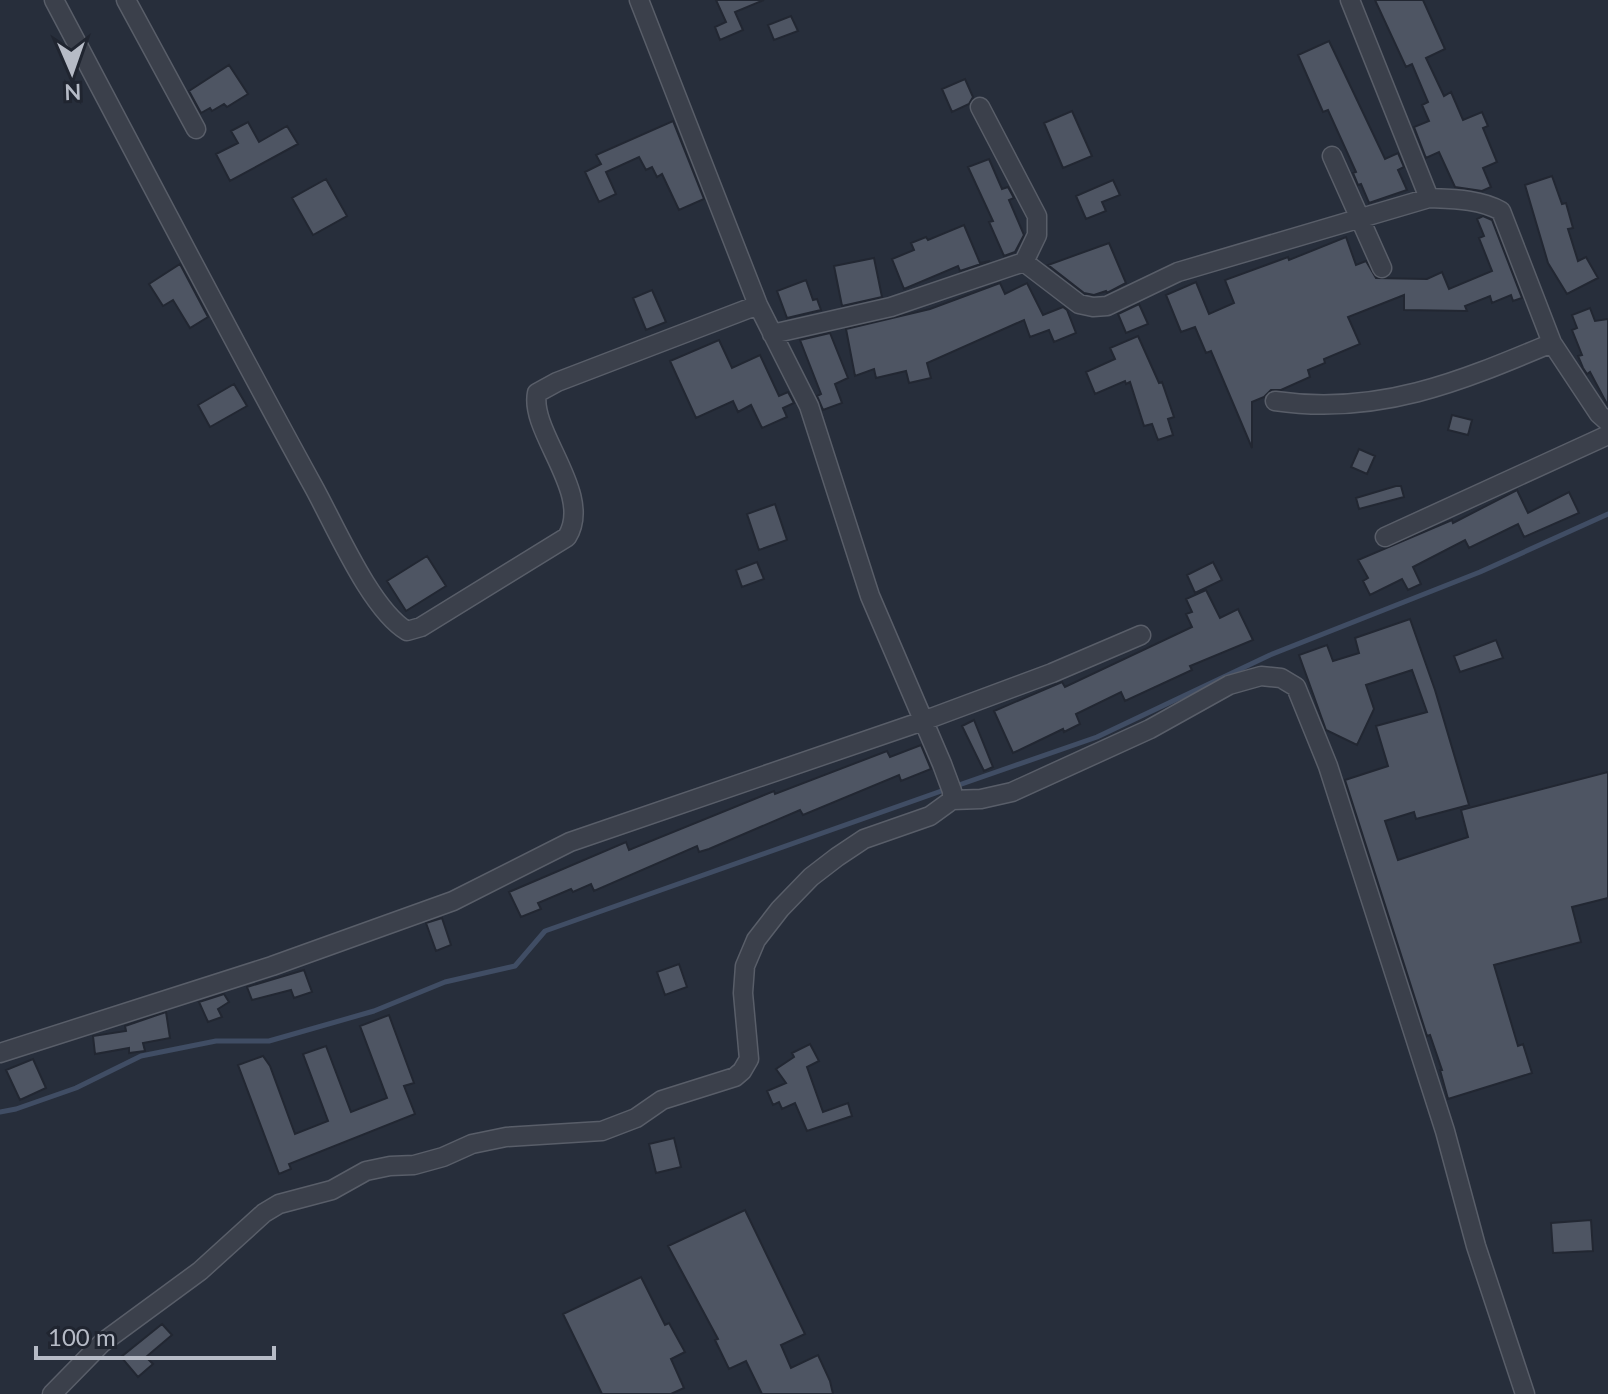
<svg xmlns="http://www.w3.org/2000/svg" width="1608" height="1394" font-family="Lato,sans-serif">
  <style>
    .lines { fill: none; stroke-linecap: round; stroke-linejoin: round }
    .stream { stroke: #404d64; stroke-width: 5 }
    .building { fill: #4e5563; stroke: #222732; stroke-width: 2 }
    .street-casing { stroke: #595e69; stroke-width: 21 }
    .street { stroke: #3b404b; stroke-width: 18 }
  </style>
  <rect width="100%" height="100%" fill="#272e3b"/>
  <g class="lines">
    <path class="stream" d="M956,786l141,-49 173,-82 210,-83 128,-58
      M0,1112l16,-3 60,-21 65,-32 75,-15h53l105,-30 71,-29 70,-16 30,-35 402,-142"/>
  </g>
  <path class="building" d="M716,0h48l-29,12 8,18 -23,10 -5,-13 11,-5z
    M1375,0h48l22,49 -19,9 18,38 7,-4 12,28 19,-8 6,14 -5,2 14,34 -14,6 8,19 -9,4 -27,-4 -16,-35 -13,6 -12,-31 15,-6 -7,-16 6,-3 -16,-38 -6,3z
    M791,16l7,15 -24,9 -6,-15z
    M1329,41l56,118 13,-6 6,14 -6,3 9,20 -38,13 -8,-19 -3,1 -5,-12 3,-1 -28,-62 -5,2 -25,-57z
    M229,65l19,29 -21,13 -3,-3 -12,7 -2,-3 -9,5 -12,-22z
    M965,79l8,18 -4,7 -17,8 -10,-23z
    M1072,111l20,45 -29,12 -19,-45z
    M673,121l31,78 -25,11 -17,-36 -5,3 -5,-10 -6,3 -7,-13 -33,15 10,22 -17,8 -14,-30 16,-8 -5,-9z
    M248,122l11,20 28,-16 11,18 -68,37 -14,-27 22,-11 -7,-12z
    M989,159l13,30 6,-2 6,11 -5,2 15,35 -9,17 -11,4 -15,-34 4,-1 -25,-54z
    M1552,176l10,28 4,-1 7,25 -5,1 10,32 8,-4 12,21 -31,16 -19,-31 -23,-78z
    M326,179l21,37 -34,19 -21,-37z
    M1113,180l7,15 -18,7 4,9 -20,8 -10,-23z
    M1483,216l9,4 30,78 -9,3 -2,-6 -19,8 -2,-7 -25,10 2,5 -63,-1v-15l-56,22 12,27 -36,15 1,4 -17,7 2,7 -29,13h-10l-7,7 -12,5v46l-41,-97 -5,2 -11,-26 -14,5 -15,-37 30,-13 13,32 25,-11 -9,-23 63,-23 1,3 57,-23 10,28 10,-4 10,17 51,1 15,-7 7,17 43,-18 -13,-33 5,-2 -7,-17z
    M964,225l16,38 10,-2 -30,10 -2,-5 -54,23 -12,-30 22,-9 -3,-7 15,-6 2,3z
    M1109,243l17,40 -19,10 -1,-2 -12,4 -10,-2 -36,-28z
    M874,258l8,39 -40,9 -8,-40z
    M180,264l28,53 -18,11 -17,-28 -10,6 -14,-22z
    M806,280l7,20 4,-1 4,11 -34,8 -10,-27z
    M1000,283l5,11 22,-11 16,32 20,-8 4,3 9,23 -22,9 -5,-12 -19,7 -6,-17 -97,43 4,15 -22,5 -3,-12 -30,7 -2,-9 -19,7 -9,-47 84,-20z
    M652,290l14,32 -20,8 -13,-32z
    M1139,304l9,20 -22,9 -8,-19z
    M1590,308l5,13 13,-2v87l-18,-34 -3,2 -4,-6 -5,-12 4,-1 -10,-25 5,-2 -5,-13z
    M830,333l18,45 -13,6 7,19 -19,7 -6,-14 4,-2 -21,-54z
    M1138,336l21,47 3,-1 12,35 -6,2 5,16 -15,5 -6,-16 -8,2 -14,-44 -4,2 -1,-3 -30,13 -9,-22 29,-13 -5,-11z
    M719,340l13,28 28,-13 19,41 9,-4 6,11 -11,5 4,9 -25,11 -11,-23 -13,7 -5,-11 -37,17 -26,-57z
    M234,384l13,22 -37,21 -12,-22z
    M1452,415l20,5 -4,15 -20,-5z
    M1359,449l16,7 -8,18 -16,-7z
    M1396,486h5l3,11 -45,12 -3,-11z
    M1517,490l11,23 41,-21 10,21 -55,24 -6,-13 -49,24 -4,-8 -52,27 8,17 -13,6 -6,-11 -32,16 -7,-14 5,-3 -10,-18 94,-40 1,3z
    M775,504l12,36 -28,10 -12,-36z
    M427,556l19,30 -40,25 -19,-30z
    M757,562l7,17 -22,8 -6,-17z
    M1213,562l9,18 -27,13 -8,-18z
    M1206,590l14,28 18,-9 15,31 -63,26 2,4 -67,31 -4,-9 -45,22 4,10 -16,8 -1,-3 -50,24 -19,-42 68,-29 3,5 127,-60 -6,-13 6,-2 -6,-13z
    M1410,619l25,71 34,115 -53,14 -2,-7 -29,9 13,39 70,-23 -7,-27 147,-38v126l-36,9 9,35 -87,23 24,81 5,-2 9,29 -84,26 -8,-29h2l-12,-35 -3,1 -82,-256 43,-14 -12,-40 51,-14 -15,-42 -46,15 8,24 -17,36 -31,-15 -27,-75 28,-10 6,16 26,-8 -4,-15z
    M1496,640l7,18 -43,14 -6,-16z
    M974,720l19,47 -9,4 -22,-45z
    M921,745l10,24 -30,12 -2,-6 -96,40 -3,-5 -91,39 -10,3 -2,-6 -103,45 -3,-7 -18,8 -2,-3 -33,14 3,6 -20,8 -12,-25 117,-50 3,8 145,-59 1,3 112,-43 3,6z
    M442,918l9,27 -15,6 -10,-28z
    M679,964l8,23 -22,8 -8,-23z
    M304,970l8,22 -18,6 -3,-8 -39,10 -5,-13z
    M224,994l5,8 -11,7 4,8 -14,5 -9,-20z
    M166,1012l4,26 -27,5 2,8 -16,2v-5l-34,6 -2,-18 33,-5 -1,-5z
    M389,1015l25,68 -10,3 11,28 -126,50 2,5 -12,5 -41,-109 25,-9 7,10 25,68 33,-13 -25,-67 23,-8 25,66 36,-14 -27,-72z
    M810,1044l9,17 -12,6 16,45 25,-9 4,13 -45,15 -12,-28 -13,6 -3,-7 -6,3 -6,-14 19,-8 -10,-14 18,-12 -2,-4z
    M33,1059l13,29 -26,12 -14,-30z
    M674,1138l7,29 -25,6 -7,-29z
    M745,1210l60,124 -24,11 10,23 27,-13 12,26 3,13h-71l-16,-33 -17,8 -14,-29 3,-1 -50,-93z
    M1591,1220l2,31 -40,2 -2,-30z
    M641,1277l24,48 4,-2 16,29 -14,7 13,29 -13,6h-69l-39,-80z
    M162,1324l10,11 -26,22 7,7 -15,13 -17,-20z"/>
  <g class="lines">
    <defs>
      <path id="street" d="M54,0c86,162 170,324 258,484 22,39 58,125 95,147l14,-4 146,-90c27,-43 -38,-105 -30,-144l20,-11 201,-77
        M126,0l70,129
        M639,0l119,305 51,101 61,190 72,168 10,27v9
        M1350,0l79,198
        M980,107l57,109v19l-13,27
        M1332,156l50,112
        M772,334l119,-27 133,-45 55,42 14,3 14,-1 71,-34 251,-74c24,1 51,1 72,13l51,132 47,71 9,8
        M1275,401c103,15 184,-19 277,-58
        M1385,537l223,-102
        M0,1053l272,-87 181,-65 117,-59 353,-121 129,-48 89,-38
        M52,1394l50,-51 98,-72 64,-58 15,-9 53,-14 34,-19 24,-5 24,-1 29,-8 29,-13 34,-7 96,-6 34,-13 26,-18 73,-23 7,-6 7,-12 -6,-66 2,-27 11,-26 24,-31 31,-32 26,-20 27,-18 66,-23 22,-16 29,-1 31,-7 138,-63 79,-44 32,-9 20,2 15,9 32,79 117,365 31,115 49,148"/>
    </defs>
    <use href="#street" class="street-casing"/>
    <use href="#street" class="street"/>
  </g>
  <g transform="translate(72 72) rotate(178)" stroke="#202530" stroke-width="6" paint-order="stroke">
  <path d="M0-6L14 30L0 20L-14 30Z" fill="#b6bbc6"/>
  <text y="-12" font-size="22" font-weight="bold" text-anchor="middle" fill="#b6bbc6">N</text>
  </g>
  <path d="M36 1346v12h238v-12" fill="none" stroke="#b6bbc6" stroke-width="4"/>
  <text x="48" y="1346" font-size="24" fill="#b6bbc6" stroke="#202530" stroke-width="6" paint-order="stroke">100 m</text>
</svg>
